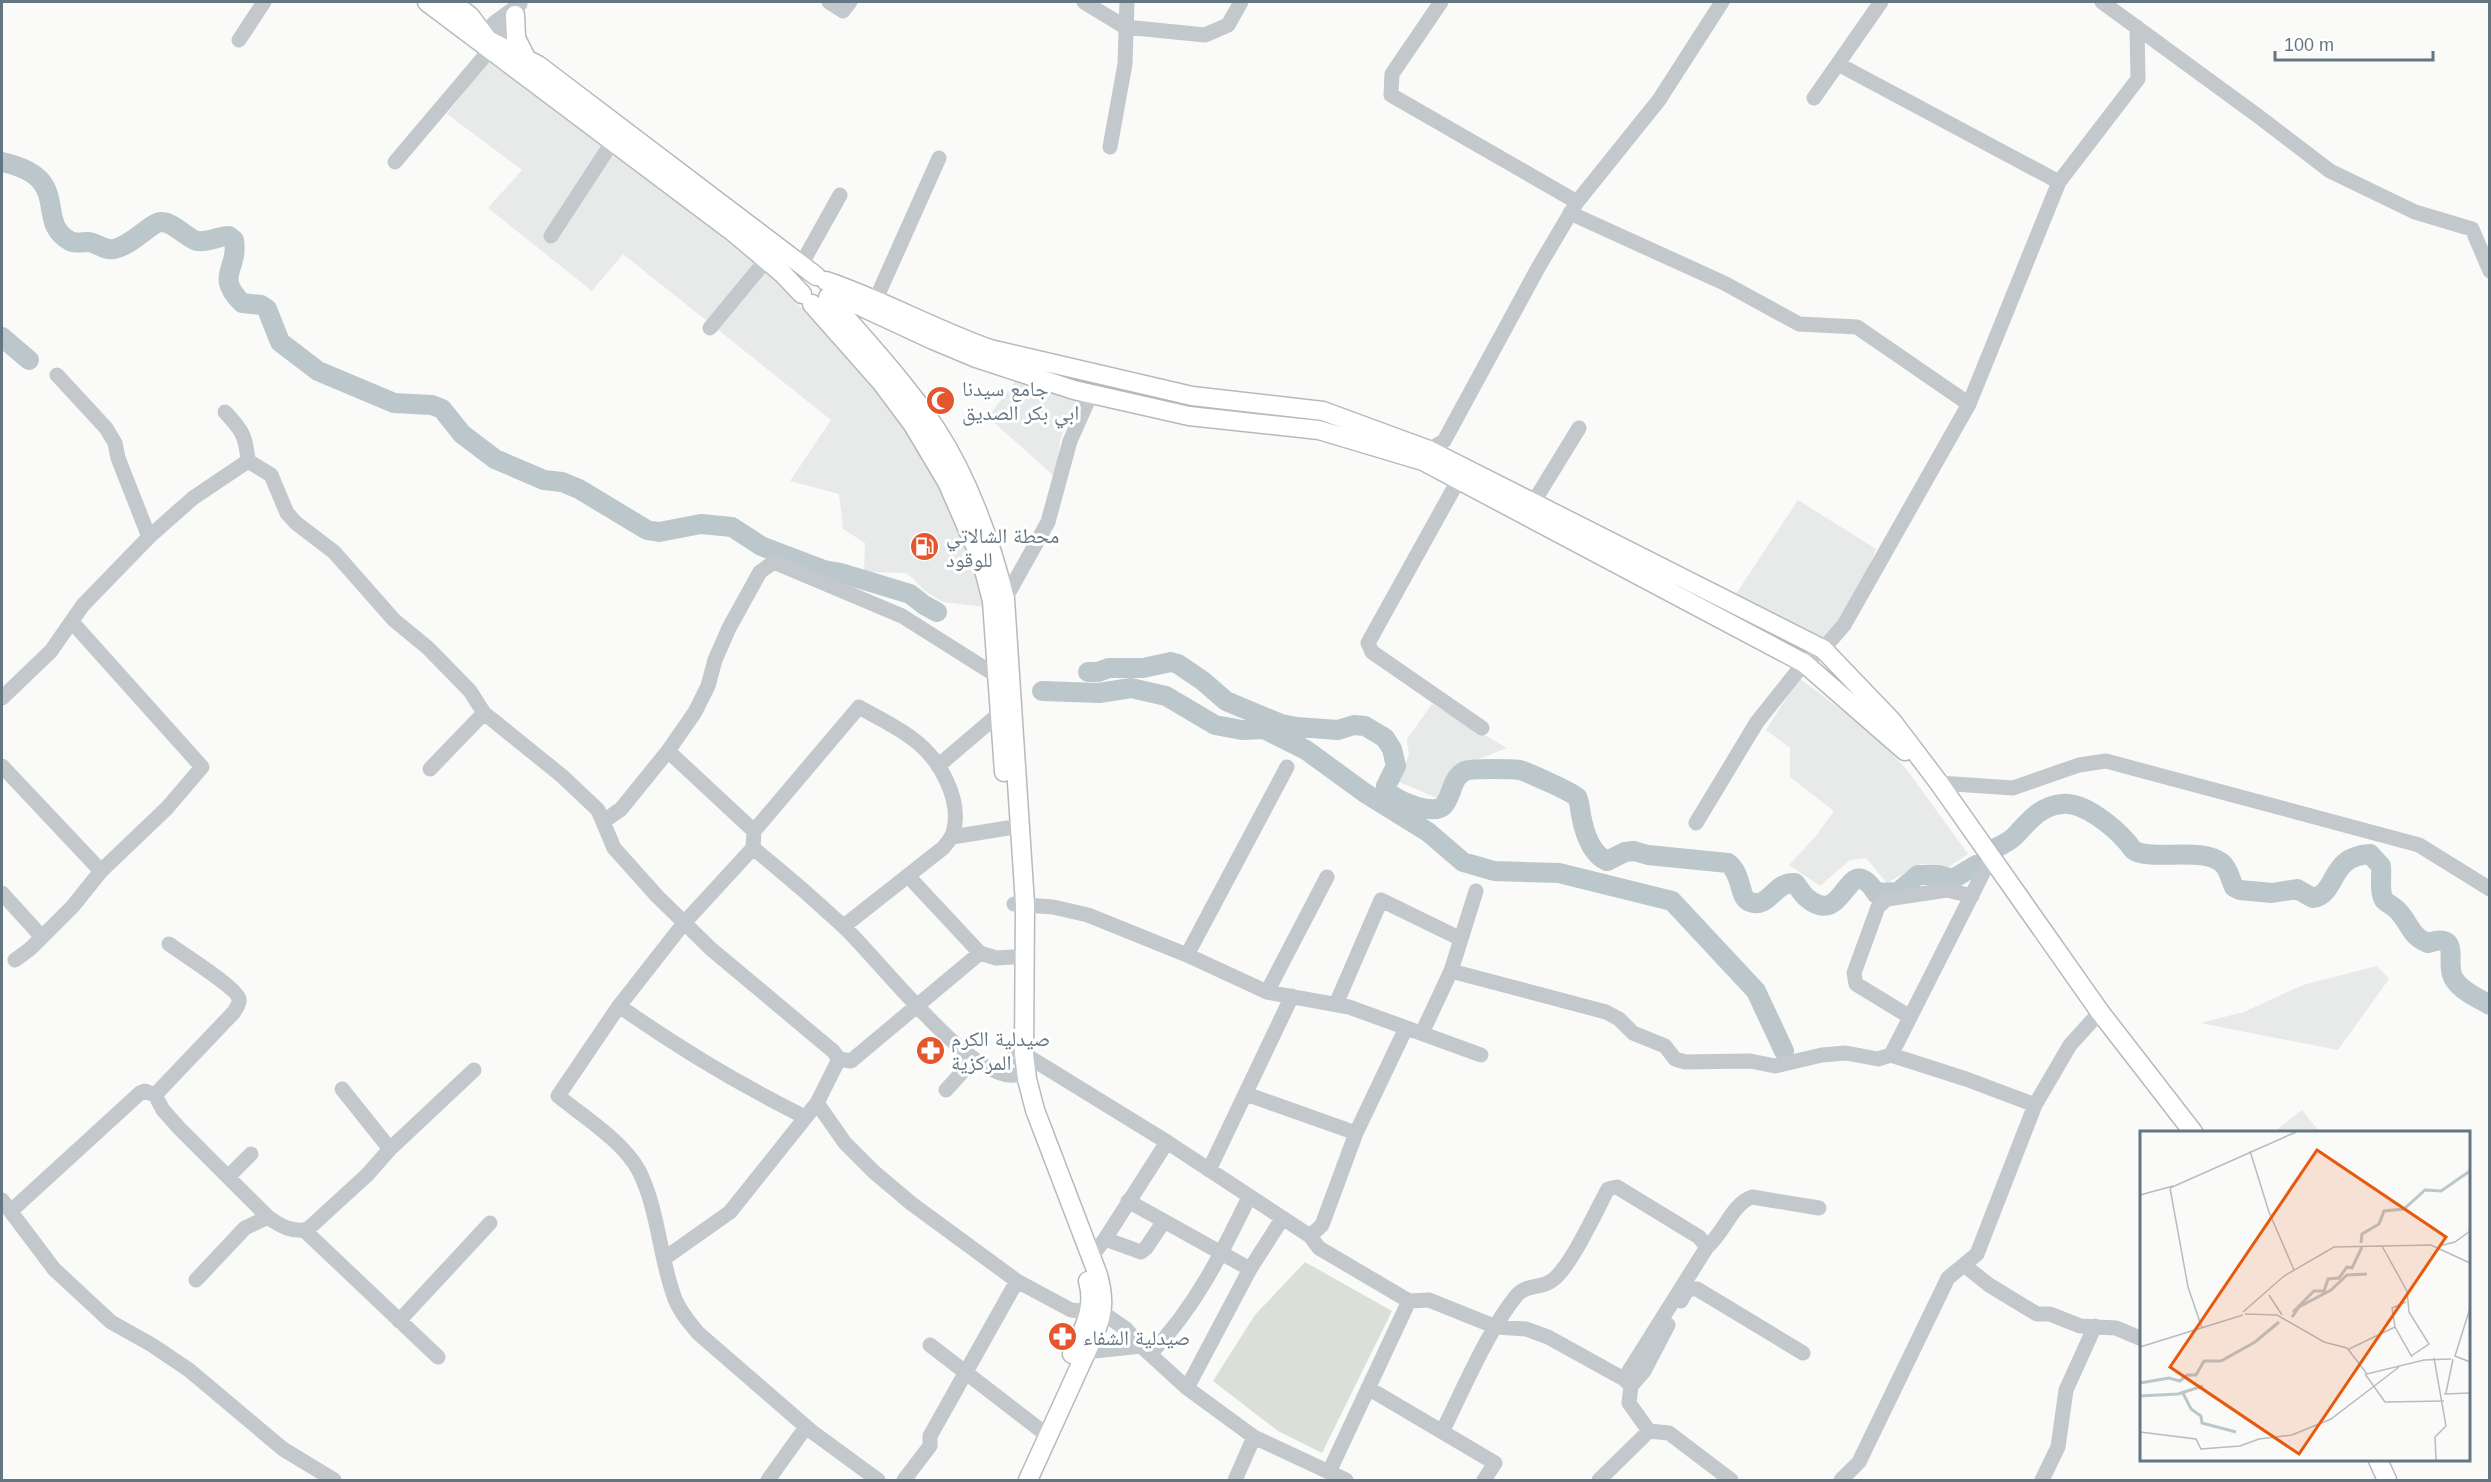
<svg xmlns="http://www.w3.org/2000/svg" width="2491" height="1482" font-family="Arial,'Noto Naskh Arabic',sans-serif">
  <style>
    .built { fill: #e8e9e9 }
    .green { fill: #dadfd7 }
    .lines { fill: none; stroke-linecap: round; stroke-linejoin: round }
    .river { stroke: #bbc7cb; stroke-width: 20 }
    .major-casing { stroke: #b5babe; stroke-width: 21 }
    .minor { stroke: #c3c8cc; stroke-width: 15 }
    .major { stroke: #fff; stroke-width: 18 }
    .labels { text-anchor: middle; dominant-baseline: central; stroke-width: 6; stroke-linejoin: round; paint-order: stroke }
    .poi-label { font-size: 21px; fill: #657683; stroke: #fff; text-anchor: start }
    .inset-river { fill: none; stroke: #bbc7cb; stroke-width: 3 }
    .inset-road { fill: none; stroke: #b5bdc2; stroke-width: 1.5 }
    .view { fill: #e8590c; fill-opacity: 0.15; stroke: #e8590c; stroke-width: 3 }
    .inset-edge { fill: none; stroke: #657683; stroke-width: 3 }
  </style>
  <rect width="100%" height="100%" fill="#fafaf8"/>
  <path class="built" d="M490,59l275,211 97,101 46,57 30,54 38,86 8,39 -41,-5 -18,-11 -18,-18 -43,-1 1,-29 -22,-14 -4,-35 -49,-13 41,-61 -208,-166 -31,37 -104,-83 34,-38 -75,-56z
    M1018,378l58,23 -16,39 -4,38 -68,-61z
    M1798,500l78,49 -17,44 -29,43 -25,3 -75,-36z
    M1799,678l77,58 31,34 61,84 -19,13 -29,-3 -33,19 -21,-25 -16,2 -30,26 -31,-21 27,-29 18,-25 -44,-34v-29l-24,-18z
    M1432,704l75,44 -56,22 -12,29 -42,-18 12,-26 -2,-16z
    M2377,966l12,13 -51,71 -138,-27 44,-11 59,-27z
    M2302,1110l16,20 -3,2h-41z"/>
  <path class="green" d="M1305,1262l87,49 -70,142 -44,-22 -65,-50 42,-66z"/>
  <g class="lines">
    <path class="river" d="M2,162c73,16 31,59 68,79 6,3 12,1 18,1 10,1 16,9 26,7 19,-4 36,-26 47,-27 13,0 24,15 36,19 11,2 21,-5 32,-5l5,4c5,30 -20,35 8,63l19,2 6,4 13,33 38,29 76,32 38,2 10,4 20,25 33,25 49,21 18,2 17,7 68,41 12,2 42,-8 31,3 29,19 63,24 17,3 69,21 14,11 13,7
      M2,337l27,23
      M1088,672h10l11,-4h34l28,-6 7,2 25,17 23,20 55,23 16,3 41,3 16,-5 11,1 20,12 7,11 4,17 -10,20 3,7c10,8 45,24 55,12 9,-11 7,-27 21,-34 8,-3 46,-2 55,-1 7,2 54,23 57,27 3,6 3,12 4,18 3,16 10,39 26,46l18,-9 9,-1 14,4 80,8c15,11 10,35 22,39 20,7 24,-21 45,-19 4,5 7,11 12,15 39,33 39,-52 69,-5l22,-1 20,-17h20l15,4 23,-14
      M1042,691l57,2 32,-5 35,8 49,29 27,5 22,-1 42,21 59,43 63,39 35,30 31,9 65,2 113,28 84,90 28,60
      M1996,848c6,-3 14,-7 19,-12 14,-15 25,-30 47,-32 21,-3 52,23 65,38 4,4 4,8 10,10 23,8 64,-5 85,11 7,6 8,16 12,24l6,3 32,3 25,-4 16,9c25,-4 15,-42 57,-44l11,12c1,9 -2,26 3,34 4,4 11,7 15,12 11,12 12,25 29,31 35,-12 16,21 26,36 7,12 24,19 36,26"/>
    <defs>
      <path id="major" d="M427,2l306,230 50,42 19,20
        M452,2l18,14 18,24 50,25 278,211
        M515,15l1,23 10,20
        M826,281c56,19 108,48 164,68l202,47 131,15 106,39 394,199 69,72 47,62 161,229 93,120
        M834,294l99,46 43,18 98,32 115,26 130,14 104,31 381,202 101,88
        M828,297c37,43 76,84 108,132 32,49 55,113 69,170l20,305 -1,150 3,25 8,31 63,165c6,22 6,37 -3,58l-67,147
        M812,304l69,78 32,43 34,57 35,80 10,39 12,171
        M1072,1354c11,-24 24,-46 16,-73
        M2378,1460l9,20"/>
    </defs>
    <use href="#major" class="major-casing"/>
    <path class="minor" d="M829,2l14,9 7,-9
      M1084,2l41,25 80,8 23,-10 13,-23
      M1441,2l-49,72 -1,21 186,107
      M2102,2l156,114 72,55 85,41 57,17 18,42
      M239,40l25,-38
      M480,41l14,-18 26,-19
      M1838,64l221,118
      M1814,98l67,-96
      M1110,147l15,-83 2,-62
      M395,162l105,-124 10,-14 8,-19
      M1570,213l154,70 75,41 58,3 112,77
      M551,236l62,-95
      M801,265l39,-70
      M876,299l63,-141
      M710,328l57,-69
      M57,375l49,53 9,15 3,15 31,79
      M225,412c17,18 21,24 23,49
      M1424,458l5,-8 15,-9 94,-173 39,-66 82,-102 63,-98
      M248,461l23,14 16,38 9,10 38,29 60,68 34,28 42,43 14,22 78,63 36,34 16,38 43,48 54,53 122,102 6,8 12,2 129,-108
      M1459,479l-91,164 4,9 110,76
      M1533,503l46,-75
      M1005,599l43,-77 22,-81 21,-47
      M2,698l49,-47 32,-46 66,-68 44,-39 55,-37
      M668,751l86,80
      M2,766l99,105
      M938,766l62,-53
      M430,769l54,-56
      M1939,783l74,5 66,-23 27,-4 313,84 71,44
      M604,821l17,-12 47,-58 27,-39 13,-26 7,-26 14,-32 31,-56 14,-10 128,54 95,60
      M1696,823l61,-101 47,-59 19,-14 21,-24 125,-221 90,-222 79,-103 -1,-52
      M952,837l56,-9
      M753,848c31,25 61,51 90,78 33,30 128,156 172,149
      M909,877l71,76 16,5 17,-1
      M2,893l39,43
      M1014,904l39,3 35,8 99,40 80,37 82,15 132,48
      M844,926l99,-78c5,-6 10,-11 11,-19 7,-30 -14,-68 -36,-86 -17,-15 -40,-25 -59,-36l-105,124 -1,17 -69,75 -65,83 -61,90c25,20 66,46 81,75 20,40 20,86 36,128 5,13 14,23 23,34l113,98 67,49
      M1187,955l100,-188
      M15,960l15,-11 43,-43 28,-35 66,-63 35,-41 -130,-145
      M1451,971l155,41 13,7 14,14 32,13 10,13 10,3 65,-1 25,5 47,-11 24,-2 32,6 13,-4 75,24 69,26
      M1267,992l60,-115
      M1336,1004l45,-104 80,39
      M619,1006c60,42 121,79 186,111
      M1910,1017l-54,-33 -2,-11 24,-66 9,-8 60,-9 25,6
      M1422,1033l29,-62 25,-80
      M1891,1055l100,-198
      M1014,1057l10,-3 143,88 143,94 9,12 90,53 20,-1 67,27 30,2 22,8 76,42 7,7 -2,17 20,28
      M342,1089l48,60
      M946,1090l28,-31
      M1246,1094l110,39
      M155,1095l79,-83c2,-4 6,-8 5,-13 -2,-11 -58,-46 -70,-55
      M817,1103l28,40 29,29 38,32 105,77 54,29 32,3 23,16 15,17 46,42 67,49 92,43
      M1209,1170l83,-174
      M228,1177l23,-23
      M2,1200l52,69 57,53 41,23 37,25 94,79 51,31
      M1128,1201l122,68
      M11,1211l129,-118 5,-2 10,4 8,15 16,18 89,89c12,9 25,16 40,12l59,-54 23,-26 84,-79
      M304,1230l134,127
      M1310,1236l12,-11 34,-92 50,-105
      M1105,1239l36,13 5,-4 18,-27
      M1091,1257l14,-18 62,-97
      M665,1258l65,-46 87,-109 22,-44
      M1964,1265l25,20 48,29h13l30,12 36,2 26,11
      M196,1280l49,-52 23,-11
      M1681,1301c4,-8 6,-13 16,-12l106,64
      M399,1321l91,-98
      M930,1345l109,84
      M1086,1352l55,-6
      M1151,1353c44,-45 71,-100 98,-156
      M1624,1379l83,-132c17,-14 25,-43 45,-50l67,11
      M1631,1386l13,-15 24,-46
      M1187,1388l63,-119 32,-50
      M1368,1388l127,75 -11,17
      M1442,1432c21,-42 46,-102 75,-137 11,-12 26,-6 37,-16 18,-15 42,-68 54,-90l9,-2 82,50 8,10
      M1329,1472l80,-171
      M768,1480l38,-53
      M904,1480l26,-34v-10l87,-155
      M1235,1480l19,-43
      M1599,1480l50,-49 20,2 62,47
      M1841,1480l18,-18 89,-184 29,-24 58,-149 35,-60 30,-33
      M2042,1480l16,-33 8,-57 29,-64"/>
    <use href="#major" class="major"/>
  </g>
  <defs>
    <symbol id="mosque-disc" viewBox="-11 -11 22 22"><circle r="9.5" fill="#e4572e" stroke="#fff"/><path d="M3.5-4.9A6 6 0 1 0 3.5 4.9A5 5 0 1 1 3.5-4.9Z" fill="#fff"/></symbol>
    <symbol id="fuel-disc" viewBox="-11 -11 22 22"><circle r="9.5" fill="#e4572e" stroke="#fff"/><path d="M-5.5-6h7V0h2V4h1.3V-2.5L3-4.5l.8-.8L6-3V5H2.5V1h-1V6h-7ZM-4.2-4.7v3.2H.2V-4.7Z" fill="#fff"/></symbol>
    <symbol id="pharmacy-disc" viewBox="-11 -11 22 22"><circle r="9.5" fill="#e4572e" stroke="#fff"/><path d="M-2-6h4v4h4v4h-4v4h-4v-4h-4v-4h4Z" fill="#fff"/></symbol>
  </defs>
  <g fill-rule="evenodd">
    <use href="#mosque-disc" x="924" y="384" width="33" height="33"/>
    <use href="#fuel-disc" x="908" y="530" width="33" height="33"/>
    <use href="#pharmacy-disc" x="914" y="1034" width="33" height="33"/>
    <use href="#pharmacy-disc" x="1046" y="1320" width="33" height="33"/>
  </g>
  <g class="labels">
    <g class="poi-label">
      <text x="962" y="388">جامع سيدنا<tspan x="962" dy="24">ابي بكر الصديق</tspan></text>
      <text x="946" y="535">محطة الشالاتي<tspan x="946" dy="24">للوقود</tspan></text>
      <text x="951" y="1038">صيدلية الكرم<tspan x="951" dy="24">المركزية</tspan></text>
      <text x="1083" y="1337">صيدلية الشفاء</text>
    </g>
  </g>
  <g transform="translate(2140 1131)">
    <rect width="330" height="330" fill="#fafaf8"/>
    <path class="inset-river" d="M221,112l1,-9 17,-10 5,-13 20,-2 21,-19 16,1 29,-20M153,181l21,-21h10l4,-12 11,-1 8,-11 5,1 10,-21M152,186l7,-10 32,-17 16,-15 20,-1M0,252l29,-5 11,3 7,-6h9l8,-14h17l34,-19 24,-20M43,262l8,16 10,7 1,7 34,9M0,265l38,-2 25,-8"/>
    <path class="inset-road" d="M110,20l19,61 25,58M30,57l18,99 14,41M30,57l126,-56M0,64l33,-9M242,115l25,45 2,21 20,32 -18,12M299,115l16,-4 15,-11M129,164l13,20M266,171l-14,6 3,19 17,30M330,177l-15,48 15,6M103,181l41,-36 50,-29 97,-2 39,18M105,183l32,1 47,27 23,6 20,26 57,-14 27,-1M0,216l103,-32M209,218l46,-22M294,227l12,68 -11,11 1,23M225,243l20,28 59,-1M306,262l7,-34M304,263l26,-1M0,301l56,7 5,10 39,-3 19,-7 33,-4 39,-16 68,-52"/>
    <path class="view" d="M177,19l129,87 -147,217 -129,-87z"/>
    <rect width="330" height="330" class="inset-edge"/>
  </g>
  <rect width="2491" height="1482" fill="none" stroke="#657683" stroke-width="6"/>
  <path d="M2275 51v9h158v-9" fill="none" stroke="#657683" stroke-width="3"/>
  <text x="2284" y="51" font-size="18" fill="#657683" stroke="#ffffff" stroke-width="4.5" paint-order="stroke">100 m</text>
</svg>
